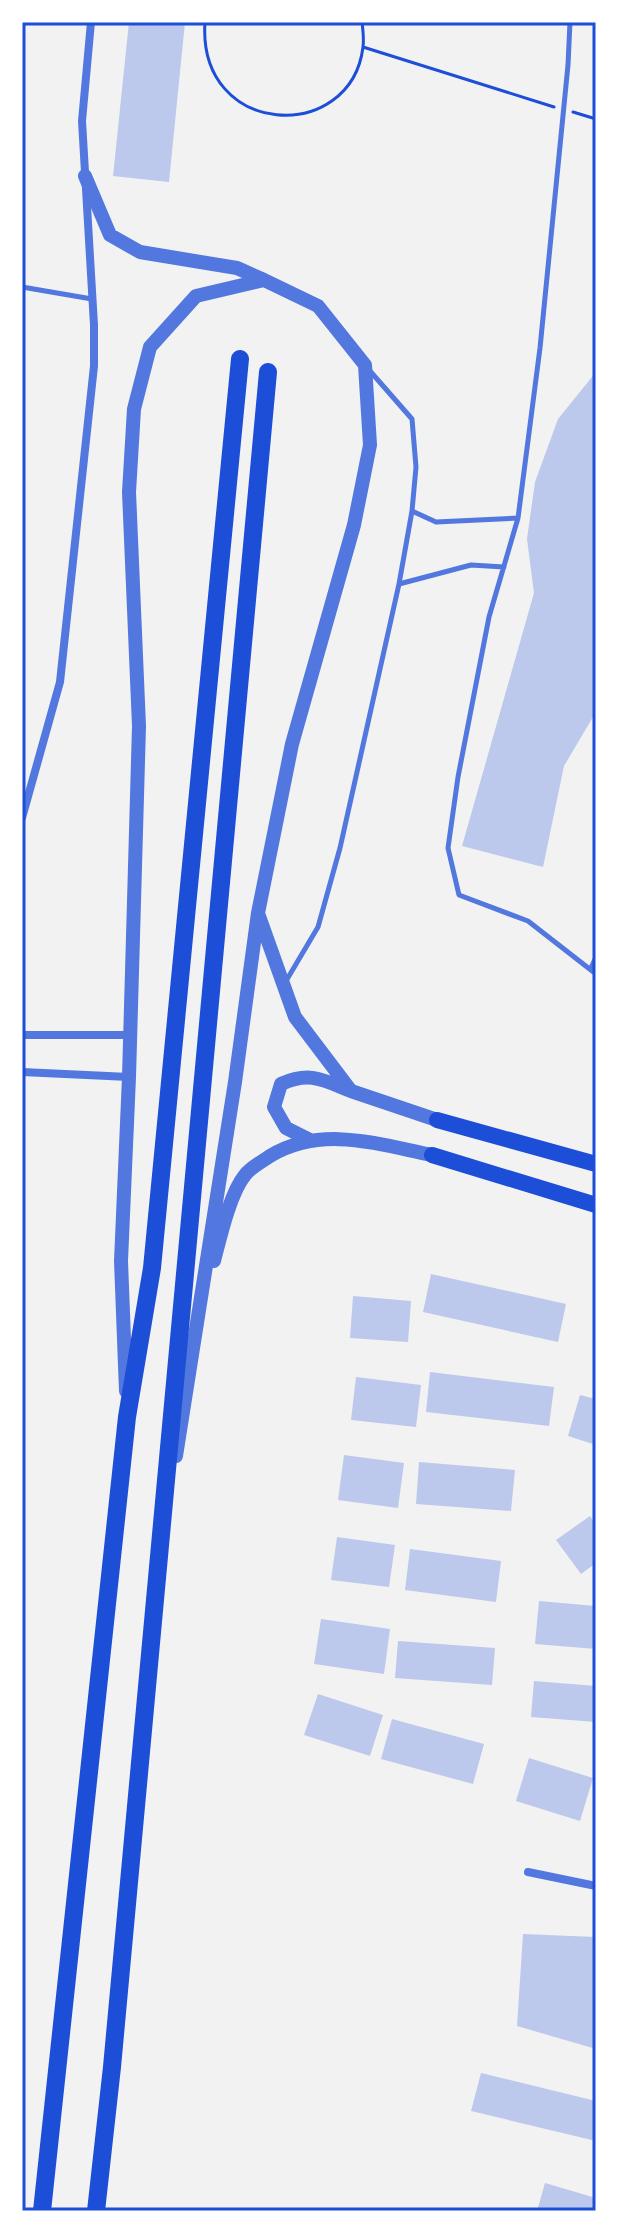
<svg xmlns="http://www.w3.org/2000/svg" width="618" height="2233" font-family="'Asap Condensed',sans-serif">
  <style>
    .building { fill: #bdc9ec }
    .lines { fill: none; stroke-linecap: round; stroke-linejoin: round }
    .path { stroke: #1d4ed8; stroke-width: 3 }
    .service { stroke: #5277de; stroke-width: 5 }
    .minor { stroke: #5277de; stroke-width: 8 }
    .tertiary { stroke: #5277de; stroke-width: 14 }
    .secondary { stroke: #1d4ed8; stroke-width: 16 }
    .trunk { stroke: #1d4ed8; stroke-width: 18 }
    .neatline { fill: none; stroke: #1d4ed8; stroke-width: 3 }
  </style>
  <rect width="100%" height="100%" fill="#f2f2f2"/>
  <path class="building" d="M129,22h56l-16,160 -56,-6z
    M596,372v340l-32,54 -21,101 -81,-21 72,-253 -7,-54 8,-57 23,-63z
    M431,1274l135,30 -8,38 -135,-30z
    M353,1296l58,5 -3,41 -58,-4z
    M430,1372l124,15 -5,39 -123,-14z
    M356,1377l65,8 -5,42 -65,-7z
    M580,1395l16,4v46l-28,-9z
    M344,1455l60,8 -6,45 -60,-8z
    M419,1462l96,8 -4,41 -95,-7z
    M590,1516l6,9v38l-15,11 -25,-34z
    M337,1537l58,8 -6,42 -58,-7z
    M410,1549l91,12 -5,41 -91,-12z
    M539,1601l57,5v43l-61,-5z
    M321,1619l69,10 -6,45 -70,-10z
    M398,1641l97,7 -3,37 -97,-7z
    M534,1681l62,5v36l-65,-5z
    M318,1694l65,21 -13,41 -66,-21z
    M392,1719l92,25 -11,40 -92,-25z
    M529,1758l64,20 -13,43 -64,-20z
    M523,1934l73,3v112l-79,-23z
    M481,2073l115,28v40l-125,-30z
    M545,2183l51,15v13h-59z"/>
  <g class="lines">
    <path class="path" d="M205,22c-8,116 146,123 158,25 1,-8 0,-17 -1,-25
      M363,47l191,60
      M573,112l23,7"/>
    <path class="service" d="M570,22l-2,43 -28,283 -22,170 -29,99 -31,160 -10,71 11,47 69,26 68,53
      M22,287l70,12
      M412,511l24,11 82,-4
      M399,584l72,-19 33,2
      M591,968l5,-11
      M286,981l32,-54 22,-79 59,-264 13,-73 4,-44 -4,-48 -42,-48"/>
    <path class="minor" d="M22,818l38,-136 34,-316v-41l-12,-204 9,-99
      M22,1035h107
      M22,1072l107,5
      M528,1872l68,14"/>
    <path class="tertiary" d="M85,176l25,59 30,17 97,16 27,12
      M259,916l36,101 56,74 86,29
      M310,1140l-24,-12 -12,-21 7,-23c29,-13 42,-4 70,7
      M214,1261c6,-23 16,-68 31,-86 6,-8 18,-14 25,-19 52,-31 107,-12 162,-1
      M126,1391l-5,-130 8,-184 10,-351 -10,-234 5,-83 16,-62 46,-51 68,-16 54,26 47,59 5,80 -16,80 -62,219 -34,169 -23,169 -59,374"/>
    <path class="secondary" d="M437,1120l159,44
      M432,1155l164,50"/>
    <path class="trunk" d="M42,2211l85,-794 25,-149 88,-909
      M96,2211l16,-144 156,-1695"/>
  </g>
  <rect width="618" height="2233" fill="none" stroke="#ffffff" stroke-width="48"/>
  <rect x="24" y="24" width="570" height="2185" class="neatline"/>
</svg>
